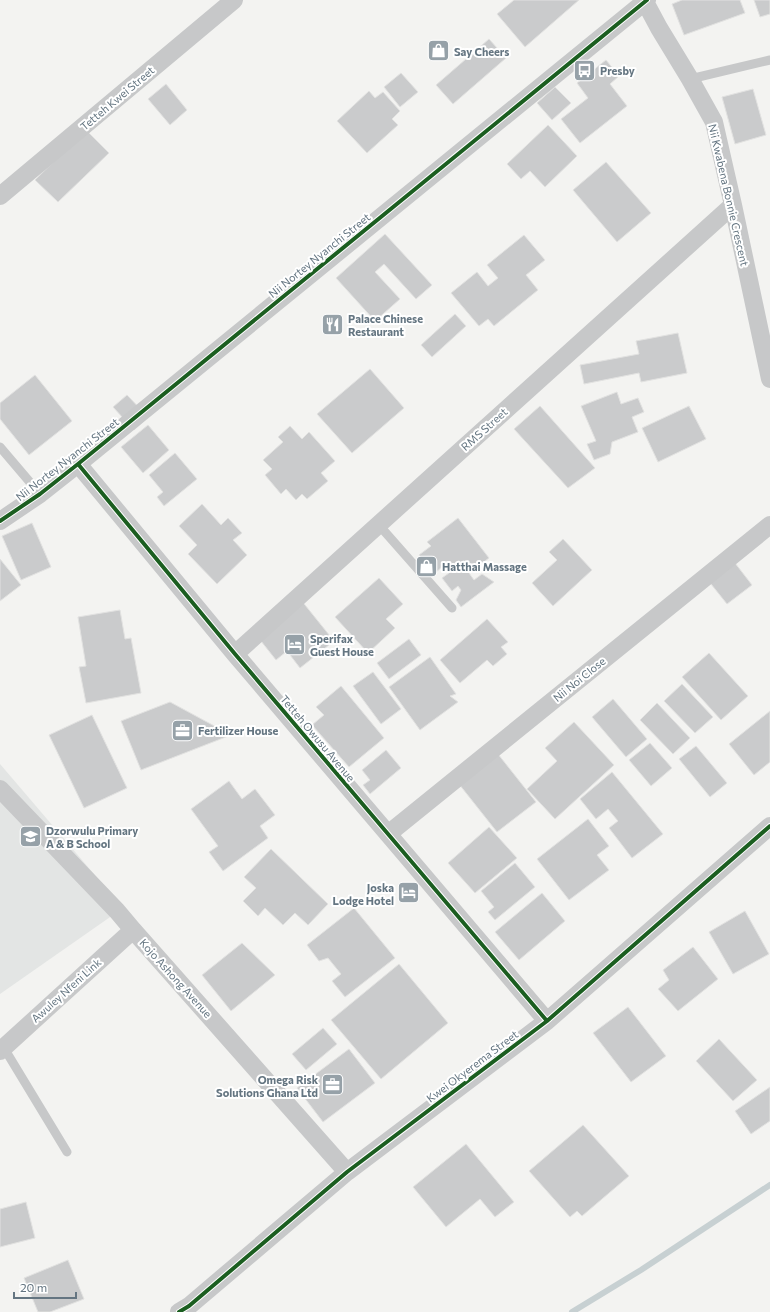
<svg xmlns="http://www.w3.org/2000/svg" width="770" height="1312" font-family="Commissioner,sans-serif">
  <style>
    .built { fill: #e3e5e4 }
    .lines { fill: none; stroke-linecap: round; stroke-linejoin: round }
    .stream { stroke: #c7d0d2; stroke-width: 6 }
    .building { fill: #cacbcc; stroke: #e2e2e1 }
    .service { stroke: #c7c8c9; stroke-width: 9 }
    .minor { stroke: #c7c8c9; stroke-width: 18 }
    .cycleway-casing { stroke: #fff; stroke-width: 6 }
    .cycleway { stroke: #1b5e20; stroke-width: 4 }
    .labels { text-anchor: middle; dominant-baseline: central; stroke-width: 4; stroke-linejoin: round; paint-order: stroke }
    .poi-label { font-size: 11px; font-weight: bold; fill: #647581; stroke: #fff; text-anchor: start }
    .street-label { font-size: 11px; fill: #647581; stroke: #fff }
  </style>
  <rect width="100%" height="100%" fill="#f3f3f1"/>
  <path class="built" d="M0,764l123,144 -123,86z"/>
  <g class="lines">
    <path class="stream" d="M572,1312l69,-42 129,-85"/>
  </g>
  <path class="building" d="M514,0h65l-54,47 -28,-33z
    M682,0h58l5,13 -61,22 -12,-31z
    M754,0h16v14l-10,3z
    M489,39l17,19 -53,46 -17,-19z
    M606,60l13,16 -9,8 17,22 -47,37 -19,-24 27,-21 -11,-15z
    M401,73l17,19 -18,15 -16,-20z
    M166,84l21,26 -17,15 -22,-26z
    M555,87l16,16 -19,17 -15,-17z
    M753,89l13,46 -31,9 -13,-47z
    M369,91l6,7 8,-6 17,19 -8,8 6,6 -31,28 -30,-32z
    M548,125l29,31 -32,31 -15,-16 -9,8 -14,-15z
    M86,130l23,23 -51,49 -23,-22z
    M606,162l45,51 -34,29 -44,-52z
    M385,234l47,51 -16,14 -32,-35 -9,8 25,27 -25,22 -39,-43z
    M524,235l21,25 -19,15 12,15 -44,36 -6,-7 -9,7 -28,-33 26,-21 11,14 10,-8 -11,-13z
    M455,314l11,12 -34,31 -11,-12z
    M678,333l9,40 -46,9 -2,-9 -55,11 -4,-19 59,-11 -3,-13z
    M370,369l34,39 -52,45 -35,-39z
    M35,375l37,46 -43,34 -29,-36v-16z
    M617,392l4,12 17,-6 6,14 -12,5 6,15 -26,10 -2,12 -16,6 -7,-16 9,-3 -15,-35z
    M127,395l21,22 -14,13 -21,-23z
    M540,406l55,62 -27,20 -54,-59z
    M689,406l17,33 -48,23 -16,-34z
    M148,425l21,25 -26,23 -22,-26z
    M290,426l12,13 7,-7 26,29 -14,12 7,8 -21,18 -5,-5 -6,6 -10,-11 -5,5 -16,-19 7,-6 -9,-9 20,-18 -5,-5z
    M175,453l22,26 -33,27 -7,-9 6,-5 -14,-17z
    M202,504l19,21 7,-7 14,15 -9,7 14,15 -30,29 -29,-30 9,-9 -18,-19z
    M458,518l31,40 -20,15 5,7 8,-6 12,8 -33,25 -5,-7 5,-10 -3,-4 -6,5 -10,-13 7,-5 -6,-7 -9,8 -15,-19 12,-9 -4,-4z
    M32,523l19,44 -30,13 -19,-44z
    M563,539l29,31 -39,36 -21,-23 25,-23 -8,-8z
    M728,554l24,31 -25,19 -24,-30z
    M0,559l21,26 -21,16z
    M379,578l24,26 -17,15 9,9 -27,25 -33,-36z
    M301,600l33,41 -34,27 -13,-17 -11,9 -19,-24z
    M120,610l5,29 6,-1 10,55 -55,10 -7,-36 7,-1 -8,-49z
    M487,619l21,23 -7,5 6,7 -14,12 -6,-6 -27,23 -20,-23z
    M409,639l12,16 -32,24 -12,-16z
    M709,653l39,43 -27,24 -39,-43z
    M430,657l26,37 -6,2 8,6 -38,28 -31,-43z
    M373,672l28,37 -20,15 -28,-38z
    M682,684l31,33 -18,16 -31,-32z
    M341,686l43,52 -35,29 -37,-42 12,-10 -8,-8z
    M613,699l34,40 -21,18 -34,-40z
    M170,702l61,33 -90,35 -20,-49z
    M657,703l33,35 -17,16 -33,-34z
    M770,711v51l-16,13 -25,-31z
    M92,715l35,73 -43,20 -35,-73z
    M574,722l40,43 -59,54 -28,-30 30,-28 -12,-13z
    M650,743l22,25 -21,18 -22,-26z
    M696,746l31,37 -17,14 -31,-38z
    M494,749l42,53 -39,30 -42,-53z
    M386,750l15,18 -31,26 -7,-9 7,-5 -8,-10z
    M612,772l51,62 -31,24 -23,-30 9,-7 -10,-12 -12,10 -16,-20z
    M229,781l13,18 13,-10 20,26 -15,11 8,12 -45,33 -14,-19 9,-6 -27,-37z
    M588,819l21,27 -12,9 12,15 -40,30 -32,-41z
    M489,827l28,31 -42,35 -27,-30z
    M271,849l57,55 -20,21 -13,-12 -12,12 -18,-17 -7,8 -15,-15 13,-13 -12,-11z
    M515,863l20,24 -40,33 -7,-8 6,-5 -13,-16z
    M542,893l23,28 -46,39 -24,-28z
    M354,908l41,50 -50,39 -13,-16 9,-7 -13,-16 -9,3 -12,-16z
    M745,911l24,43 -36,20 -24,-42z
    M242,943l33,32 -44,36 -29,-36z
    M693,947l25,32 -40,32 -20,-22 11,-9 -6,-10z
    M399,964l49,59 -67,56 -50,-59z
    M628,1007l38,49 -35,26 -38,-49z
    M323,1028l14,16 -31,26 -14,-16z
    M719,1039l38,41 -24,21 -37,-40z
    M349,1049l26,34 -52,39 -26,-34z
    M770,1087v34l-19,13 -16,-23z
    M583,1125l46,51 -47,40 -5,-5 -7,6 -41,-46z
    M466,1144l48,58 -19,15 -15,-18 -34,28 -33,-40z
    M26,1202l9,36 -35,9v-38z
    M68,1260l16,39 -34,13h-12l-14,-34z"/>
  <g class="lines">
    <path class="service" d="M690,79l80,-19
      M0,447l40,47
      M378,524l74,84
      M4,1048l63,104"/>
    <path class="minor" d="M644,0l15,28 31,51 24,43 19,83 37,174
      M0,196l234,-196
      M78,464l157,190 312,367
      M0,521l40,-27 38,-30 569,-464
      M235,654l498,-449
      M0,789l117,122 16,19 214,242
      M388,834l382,-309
      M0,1051l133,-121
      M179,1312l10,-6 158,-134 200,-151 223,-195"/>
    <defs>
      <path id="cycleway" d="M78,464l157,190 312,367
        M0,521l40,-27 38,-30 569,-464
        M179,1312l10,-6 158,-134 200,-151 223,-195"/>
    </defs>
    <use href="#cycleway" class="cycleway-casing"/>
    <use href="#cycleway" class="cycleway"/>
  </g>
  <defs>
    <symbol id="shop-square" viewBox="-11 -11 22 22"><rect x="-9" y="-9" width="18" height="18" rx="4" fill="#96a1a8" stroke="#fff"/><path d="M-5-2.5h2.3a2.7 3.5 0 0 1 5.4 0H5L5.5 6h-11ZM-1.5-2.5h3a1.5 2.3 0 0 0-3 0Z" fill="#fff"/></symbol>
    <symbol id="bus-square" viewBox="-11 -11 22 22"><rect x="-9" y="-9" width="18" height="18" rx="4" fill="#96a1a8" stroke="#fff"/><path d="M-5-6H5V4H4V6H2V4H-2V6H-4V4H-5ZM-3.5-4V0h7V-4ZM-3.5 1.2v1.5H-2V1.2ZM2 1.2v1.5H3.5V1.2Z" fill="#fff"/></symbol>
    <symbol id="restaurant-square" viewBox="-11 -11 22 22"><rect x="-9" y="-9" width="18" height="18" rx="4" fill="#96a1a8" stroke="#fff"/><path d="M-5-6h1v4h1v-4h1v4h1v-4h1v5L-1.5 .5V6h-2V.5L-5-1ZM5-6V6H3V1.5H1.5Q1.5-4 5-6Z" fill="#fff"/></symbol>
    <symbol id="hotel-square" viewBox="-11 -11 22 22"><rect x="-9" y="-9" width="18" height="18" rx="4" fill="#96a1a8" stroke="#fff"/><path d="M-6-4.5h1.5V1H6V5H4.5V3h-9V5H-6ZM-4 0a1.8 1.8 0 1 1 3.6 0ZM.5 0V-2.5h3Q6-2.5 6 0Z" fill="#fff"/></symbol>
    <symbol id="office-square" viewBox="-11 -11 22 22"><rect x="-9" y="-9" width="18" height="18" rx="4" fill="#96a1a8" stroke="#fff"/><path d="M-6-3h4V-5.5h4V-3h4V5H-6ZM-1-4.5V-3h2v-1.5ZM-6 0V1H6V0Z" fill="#fff"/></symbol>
    <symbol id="school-square" viewBox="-11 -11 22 22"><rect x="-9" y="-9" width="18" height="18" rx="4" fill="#96a1a8" stroke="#fff"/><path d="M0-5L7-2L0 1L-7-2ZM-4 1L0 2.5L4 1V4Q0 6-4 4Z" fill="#fff"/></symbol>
  </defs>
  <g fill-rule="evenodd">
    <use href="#shop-square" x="426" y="38" width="25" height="25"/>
    <use href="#bus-square" x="572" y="58" width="25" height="25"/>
    <use href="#restaurant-square" x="320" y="312" width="25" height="25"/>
    <use href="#shop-square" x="414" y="554" width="25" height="25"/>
    <use href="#hotel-square" x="282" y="632" width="25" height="25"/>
    <use href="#office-square" x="170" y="718" width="25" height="25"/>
    <use href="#school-square" x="18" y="824" width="25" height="25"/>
    <use href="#hotel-square" x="396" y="880" width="25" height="25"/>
    <use href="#office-square" x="320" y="1072" width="25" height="25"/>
  </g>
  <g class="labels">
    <g class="poi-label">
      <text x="454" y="51">Say Cheers</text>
      <text x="600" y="70">Presby</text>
      <text x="348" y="318">Palace Chinese<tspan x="348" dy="13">Restaurant</tspan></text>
      <text x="442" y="566">Hatthai Massage</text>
      <text x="310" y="638">Sperifax<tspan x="310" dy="13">Guest House</tspan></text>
      <text x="198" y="730">Fertilizer House</text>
      <text x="46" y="830">Dzorwulu Primary<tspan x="46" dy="13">A &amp; B School</tspan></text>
      <text x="394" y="887" text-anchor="end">Joska<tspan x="394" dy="13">Lodge Hotel</tspan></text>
      <text x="318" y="1079" text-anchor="end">Omega Risk<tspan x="318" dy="13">Solutions Ghana Ltd</tspan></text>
    </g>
    <g class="street-label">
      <text transform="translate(117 98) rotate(-40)">Tetteh Kwei Street</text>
      <text transform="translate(729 195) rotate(77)">Nii Kwabena Bonnie Crescent</text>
      <text transform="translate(319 255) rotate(-39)">Nii Nortey Nyanchi Street</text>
      <text transform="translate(484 429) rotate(-42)">RMS Street</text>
      <text transform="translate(67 459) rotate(-38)">Nii Nortey Nyanchi Street</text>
      <text transform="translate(579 679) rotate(-39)">Nii Noi Close</text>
      <text transform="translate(318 738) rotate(50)">Tetteh Owusu Avenue</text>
      <text transform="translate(176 978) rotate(48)">Kojo Ashong Avenue</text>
      <text transform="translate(66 990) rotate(-42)">Awuley Nfeni Link</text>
      <text transform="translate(472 1066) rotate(-37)">Kwei Okyerema Street</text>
    </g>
  </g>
  <path d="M14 1292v6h62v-6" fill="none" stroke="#647581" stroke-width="2"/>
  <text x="20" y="1292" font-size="12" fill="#647581" stroke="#ffffff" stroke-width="3" paint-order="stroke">20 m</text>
</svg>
